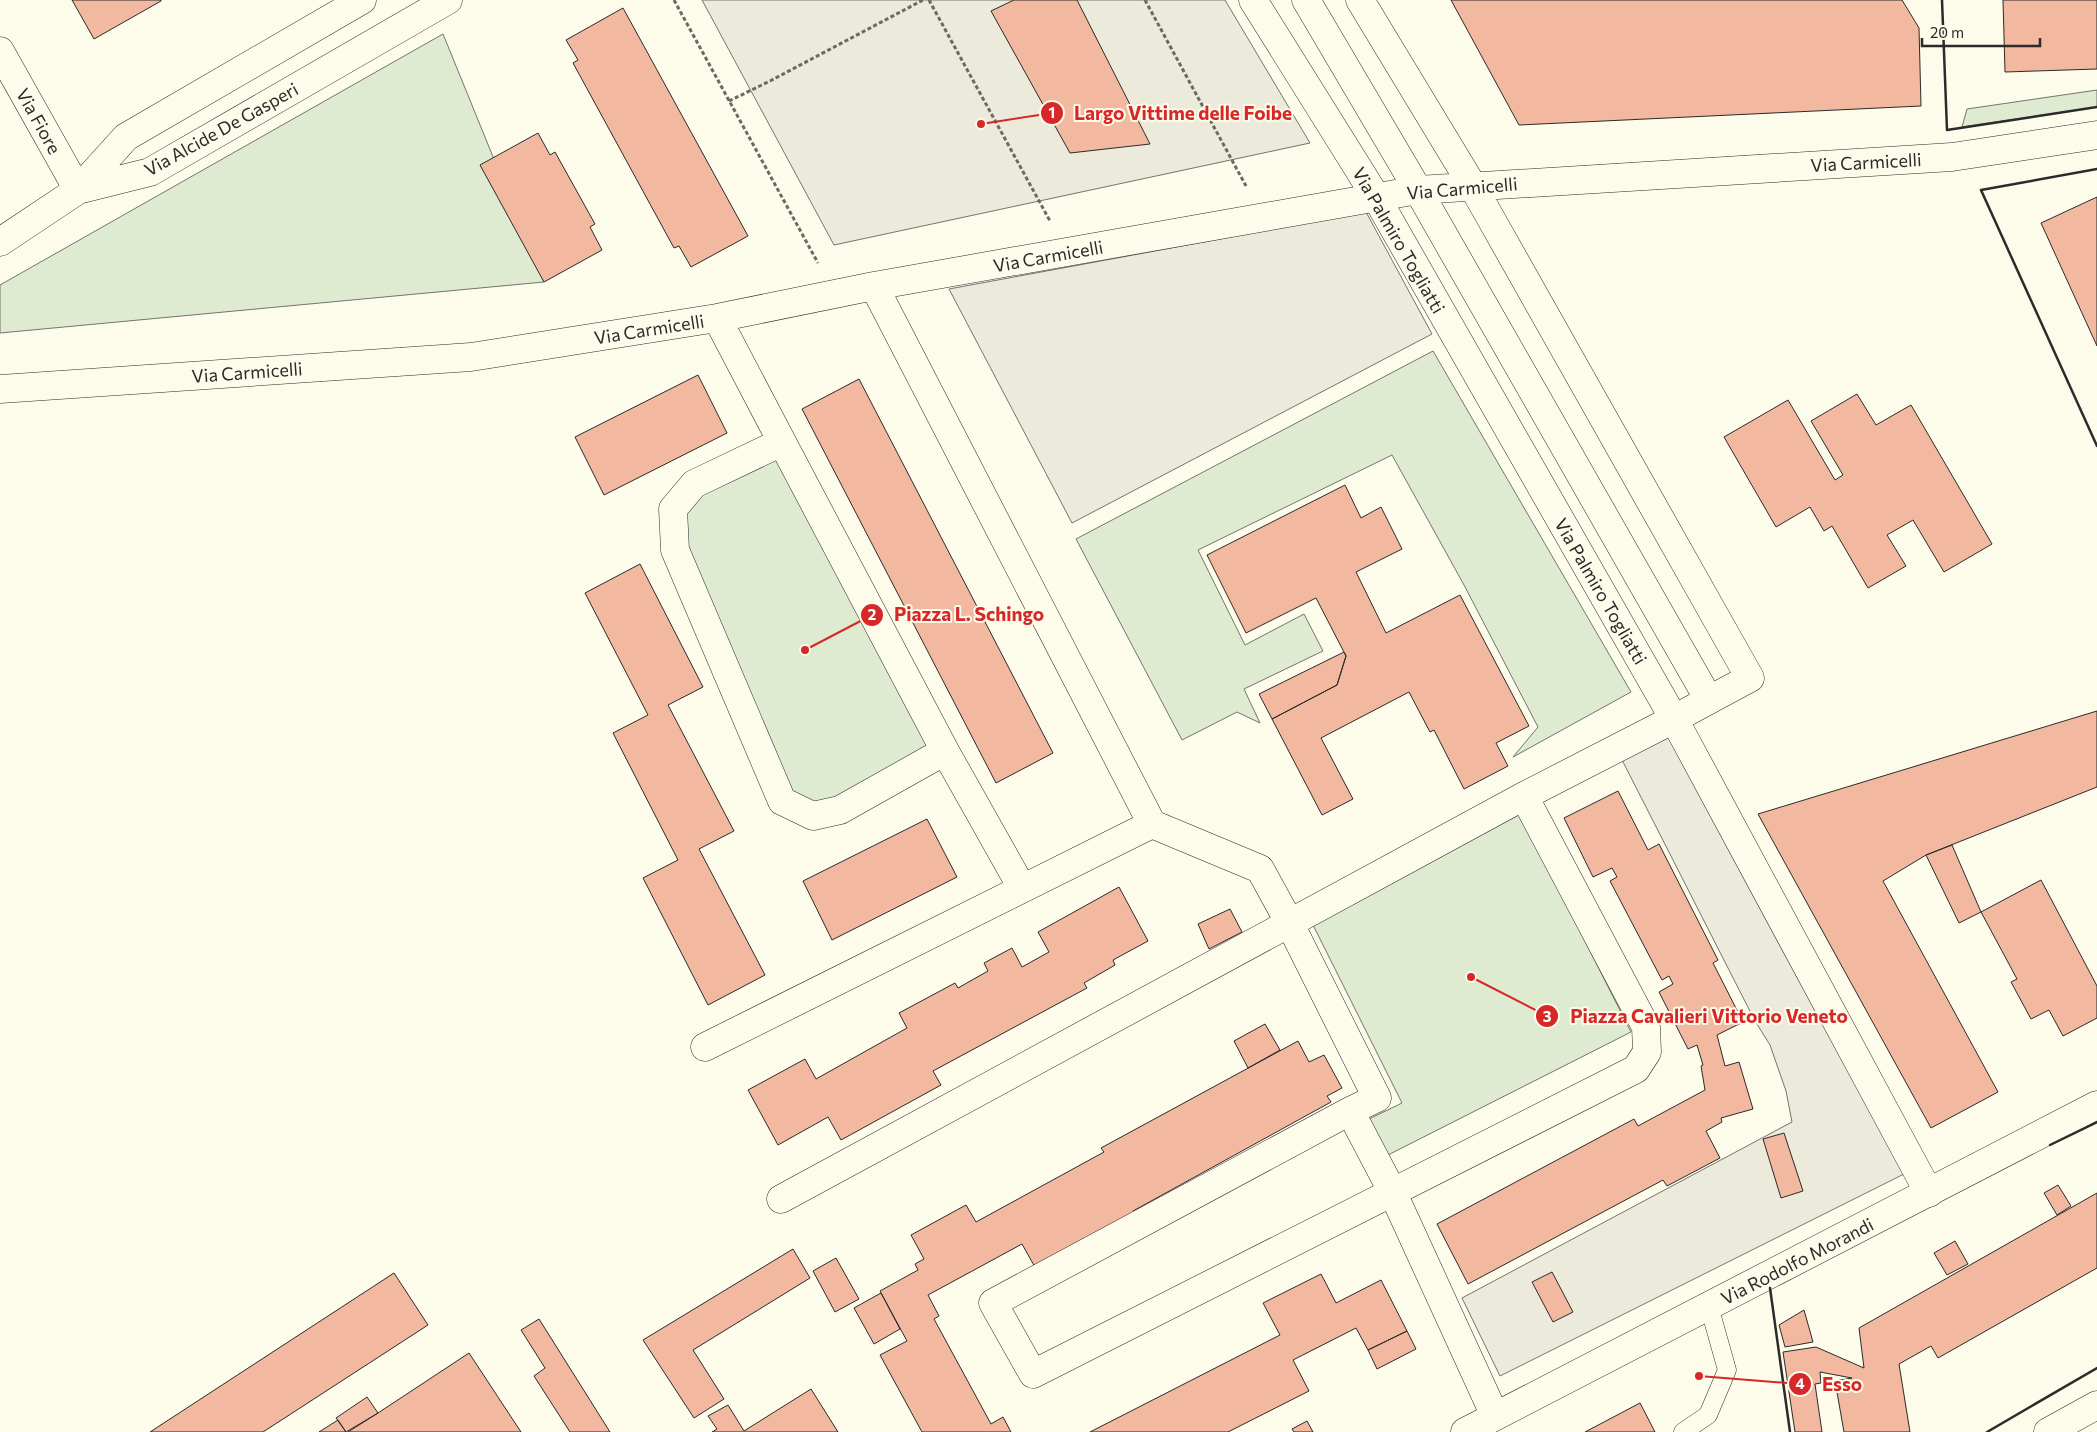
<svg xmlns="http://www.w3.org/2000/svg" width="2097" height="1432" font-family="Commissioner,sans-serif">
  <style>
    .green { fill: #deebd1; stroke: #74746e }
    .parking { fill: #eceadb; stroke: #74746e }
    .building { fill: #f2b8a0; stroke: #2b2b2b }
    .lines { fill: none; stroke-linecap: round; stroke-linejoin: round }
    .service-casing { stroke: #2b2b2b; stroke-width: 19 }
    .minor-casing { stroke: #2b2b2b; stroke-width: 29 }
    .tertiary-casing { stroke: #2b2b2b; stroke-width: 29 }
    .secondary-casing { stroke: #2b2b2b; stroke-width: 29 }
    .path { stroke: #6a6964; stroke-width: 3; stroke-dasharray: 4 2.5; stroke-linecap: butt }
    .service { stroke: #fdfbea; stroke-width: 18 }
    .minor { stroke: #fdfbea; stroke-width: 28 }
    .tertiary { stroke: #fdfbea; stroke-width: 28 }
    .secondary { stroke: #fdfbea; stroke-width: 28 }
    .wall { stroke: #2b2b2b; stroke-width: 2.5 }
    .labels { text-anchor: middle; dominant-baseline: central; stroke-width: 4; stroke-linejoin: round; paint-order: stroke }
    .street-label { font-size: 18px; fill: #2b2b2b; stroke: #fdfbea }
    .leader { fill: none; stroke: #d62828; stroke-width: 2 }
    .callout-dot { fill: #d62828; stroke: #fdfbea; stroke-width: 2 }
    .mark-label { font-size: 15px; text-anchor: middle; font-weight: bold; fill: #fff }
    .callout-label { font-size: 19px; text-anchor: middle; font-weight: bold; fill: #d62828; stroke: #fdfbea; stroke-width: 4; stroke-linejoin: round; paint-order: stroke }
  </style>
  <rect width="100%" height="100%" fill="#fdfbea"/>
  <path class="green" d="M443,34l101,248 -544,51v-48z
    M2097,90v17l-135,20 5,-18z
    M1433,351l198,341 -118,65 25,-30 -74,-142 -72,-130 -194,95 47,95 59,-31 19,37 -79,38 16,34 -23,-11 -55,28 -106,-201z
    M782,442l163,309 -105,59 -58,-9 -107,-251 19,-66z
    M1520,813l111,219 -245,124 -17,-37 33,-16 -91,-182z"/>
  <path class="parking" d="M702,0h523l85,143 -476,102z
    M1366,212l66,122 -360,189 -123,-234z
    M1669,732l239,440 -408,204 -38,-78 330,-176 -6,-31 -16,-46 -15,-24 -135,-265z"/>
  <path class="building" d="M72,0h89v1l-67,38z
    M1014,0h63l73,144 -80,9 -79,-142z
    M1451,0h451l17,28 2,78 -402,19z
    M2003,0h94v69l-92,3z
    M623,8l125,228 -57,31 -12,-21 -5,2 -101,-185 5,-3 -12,-20z
    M538,133l12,22 5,-3 40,72 -5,3 12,23 -58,32 -64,-117z
    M2097,197v149l-56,-123z
    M698,375l29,58 -123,62 -29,-58z
    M859,379l194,374 -57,30 -194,-374z
    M1857,394l19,31 35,-20 81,139 -48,28 -31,-52 -26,15 19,31 -38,22 -36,-62 -8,5 -14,-24 -34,20 -52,-90 64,-37 47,80 8,-5 -32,-54z
    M1345,485l16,33 20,-11 21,42 -46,23 30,61 74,-38 69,131 -33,17 12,23 -44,23 -30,-59 -4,2 -21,-40 -88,46 32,61 -31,16 -50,-96 65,-34 9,-29 -30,-58 -70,35 -39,-78z
    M640,564l63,123 -35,18 66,126 -35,18 66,126 -57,30 -65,-127 35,-18 -65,-127 35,-18 -63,-122z
    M1344,652l2,4 -9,29 -65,34 -13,-25z
    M2097,711v76l-171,68 -43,26 115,211 -67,36 -173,-314z
    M1618,791l30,59 11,-6 59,116 -5,3 30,59 -26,13 8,31 14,-4 14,47 -32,9 1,4 -16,9 14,27 -53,28 -4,-6 -195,104 -31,-60 197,-105 4,7 67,-36 -4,-24 2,-1 -6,-20 -9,4 -29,-57 14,-8 -4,-8 -7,4 -52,-99 7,-4 -5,-9 -19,9 -29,-59z
    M927,819l30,58 -125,63 -29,-59z
    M1952,845l29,67 -22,11 -33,-68z
    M2041,880l56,106v32l-34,18 -14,-26 -18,9 -20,-37 6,-3 -36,-67z
    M1119,887l29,54 -35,19 2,5 -31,18 3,5 -154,83 8,14 -100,55 -13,-23 -50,28 -30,-55 57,-31 11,20 91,-51 -8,-15 56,-30 3,5 30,-17 -4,-8 28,-15 10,19 27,-15 -11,-20z
    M1230,909l12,23 -33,17 -11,-25z
    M1265,1024l15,26 -32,18 -14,-27z
    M1298,1041l11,21 15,-7 18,33 -15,8 4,6 -198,109 2,4 -99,54 -14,-25 -94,51 11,21 -5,3 57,105 12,-7 8,15h-89l-42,-77 27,-14 -27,-50 38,-21 -3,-6 9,-5 -13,-24 55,-30 10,17 128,-70 -3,-4z
    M1784,1133l19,58 -22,7 -18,-59z
    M2058,1185l13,21 -14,9 -13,-22z
    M2097,1193v75l-159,90 -7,-12 -32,18 11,68h-66l-9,-51 17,-3 -32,-6 1,11 -6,1 7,48h-27l-12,-80 33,-5 48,21 -5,-40z
    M1955,1241l13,23 -21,11 -13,-22z
    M793,1249l17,29 -117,72 31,49 -30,19 -51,-78z
    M836,1258l23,41 -24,13 -22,-41z
    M1552,1272l21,40 -20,10 -21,-40z
    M394,1273l34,52 -165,107h-113z
    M1321,1274l15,29 45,-23 26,51 -39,19 -12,-22 -63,32 16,31 -81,41h-138l190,-97 -17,-32z
    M881,1293l19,36 -26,15 -20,-36z
    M1804,1310l9,32 -28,5 -6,-22z
    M539,1319l71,113h-40l-36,-56 11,-8 -24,-38z
    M1407,1331l9,18 -39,20 -9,-19z
    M469,1353l52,79h-173l30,-19z
    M811,1389l27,43h-126l5,-3 -9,-13 20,-11 16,26z
    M367,1397l11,16 -32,19 -10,-14z
    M1640,1403l15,29h-70z
    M338,1420l8,12h-27z
    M1307,1421l6,11h-19l-2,-3z"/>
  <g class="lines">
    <defs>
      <path id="service" d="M1683,1432l25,-17 19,-45 -18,-64"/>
      <path id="minor" d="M1360,0l112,185 278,493 -41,22
        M0,51l78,139
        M78,190l72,-18 298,-172
        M0,242l78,-52 48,-53 236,-137
        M874,286l278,538 108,45 29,53 88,176 -27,13 42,80 103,225
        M717,318l65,124
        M0,389l471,-32 246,-39 157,-32 544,-96 534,-33 145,-22
        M945,751l-105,59 -27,6 -31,-15 -107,-251 -2,-41 21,-25 88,-42 163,309 77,137
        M705,1047l447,-223
        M1350,1111l-357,192 40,71 603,-305 11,-17 -1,-25 -122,-231
        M781,1199l743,-403 150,-77
        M2048,1432l49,-27"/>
      <path id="tertiary" d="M1253,0l123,197 298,522 255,474
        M1306,0l112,190 291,510 -35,19"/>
      <path id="secondary" d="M1465,1432l632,-327"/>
    </defs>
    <use href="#service" class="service-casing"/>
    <use href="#minor" class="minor-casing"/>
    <use href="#tertiary" class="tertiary-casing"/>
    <use href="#secondary" class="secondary-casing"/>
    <path class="path" d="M674,0l144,263
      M929,0l121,221
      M1145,0l101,186
      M729,101l41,-20 153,-81"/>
    <use href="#service" class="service"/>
    <use href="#minor" class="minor"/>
    <use href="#tertiary" class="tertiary"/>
    <use href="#secondary" class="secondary"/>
    <path class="wall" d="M1942,0l5,130 150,-23
      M2097,169l-116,21 116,256
      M2050,1145l47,-23
      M1770,1288l20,144
      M1987,1432l110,-64"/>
  </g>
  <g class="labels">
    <g class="street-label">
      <text transform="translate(39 121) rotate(61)">Via Fiore</text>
      <text transform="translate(221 129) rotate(-29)">Via Alcide De Gasperi</text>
      <text transform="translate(1866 162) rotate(-3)">Via Carmicelli</text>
      <text transform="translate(1462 188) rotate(-5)">Via Carmicelli</text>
      <text transform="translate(1399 240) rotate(60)">Via Palmiro Togliatti</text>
      <text transform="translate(1048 256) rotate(-10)">Via Carmicelli</text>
      <text transform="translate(649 329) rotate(-9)">Via Carmicelli</text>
      <text transform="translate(247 372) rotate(-4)">Via Carmicelli</text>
      <text transform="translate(1601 591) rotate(60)">Via Palmiro Togliatti</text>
      <text transform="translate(1797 1261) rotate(-27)">Via Rodolfo Morandi</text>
    </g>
  </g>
  <path class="leader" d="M981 124L1052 113M805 650L872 615M1471 977L1547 1016M1699 1376L1800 1384"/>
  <g class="callout-dot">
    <circle cx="981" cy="124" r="5"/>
    <circle cx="805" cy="650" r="5"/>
    <circle cx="1471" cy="977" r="5"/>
    <circle cx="1699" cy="1376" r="5"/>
    <circle cx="1052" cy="113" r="12"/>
    <circle cx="872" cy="615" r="12"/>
    <circle cx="1547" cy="1016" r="12"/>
    <circle cx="1800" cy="1384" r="12"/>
  </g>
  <g class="mark-label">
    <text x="1052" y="118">1</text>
    <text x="872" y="620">2</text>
    <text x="1547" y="1022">3</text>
    <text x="1800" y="1389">4</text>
  </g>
  <g class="callout-label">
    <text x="1183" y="120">Largo Vittime delle Foibe</text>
    <text x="969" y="621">Piazza L. Schingo</text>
    <text x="1709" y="1023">Piazza Cavalieri Vittorio Veneto</text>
    <text x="1842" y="1391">Esso</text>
  </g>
  <path d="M1922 38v8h118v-8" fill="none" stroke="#2b2b2b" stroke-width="2.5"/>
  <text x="1930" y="38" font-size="15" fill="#2b2b2b" stroke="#fdfbea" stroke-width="4" paint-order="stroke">20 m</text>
</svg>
